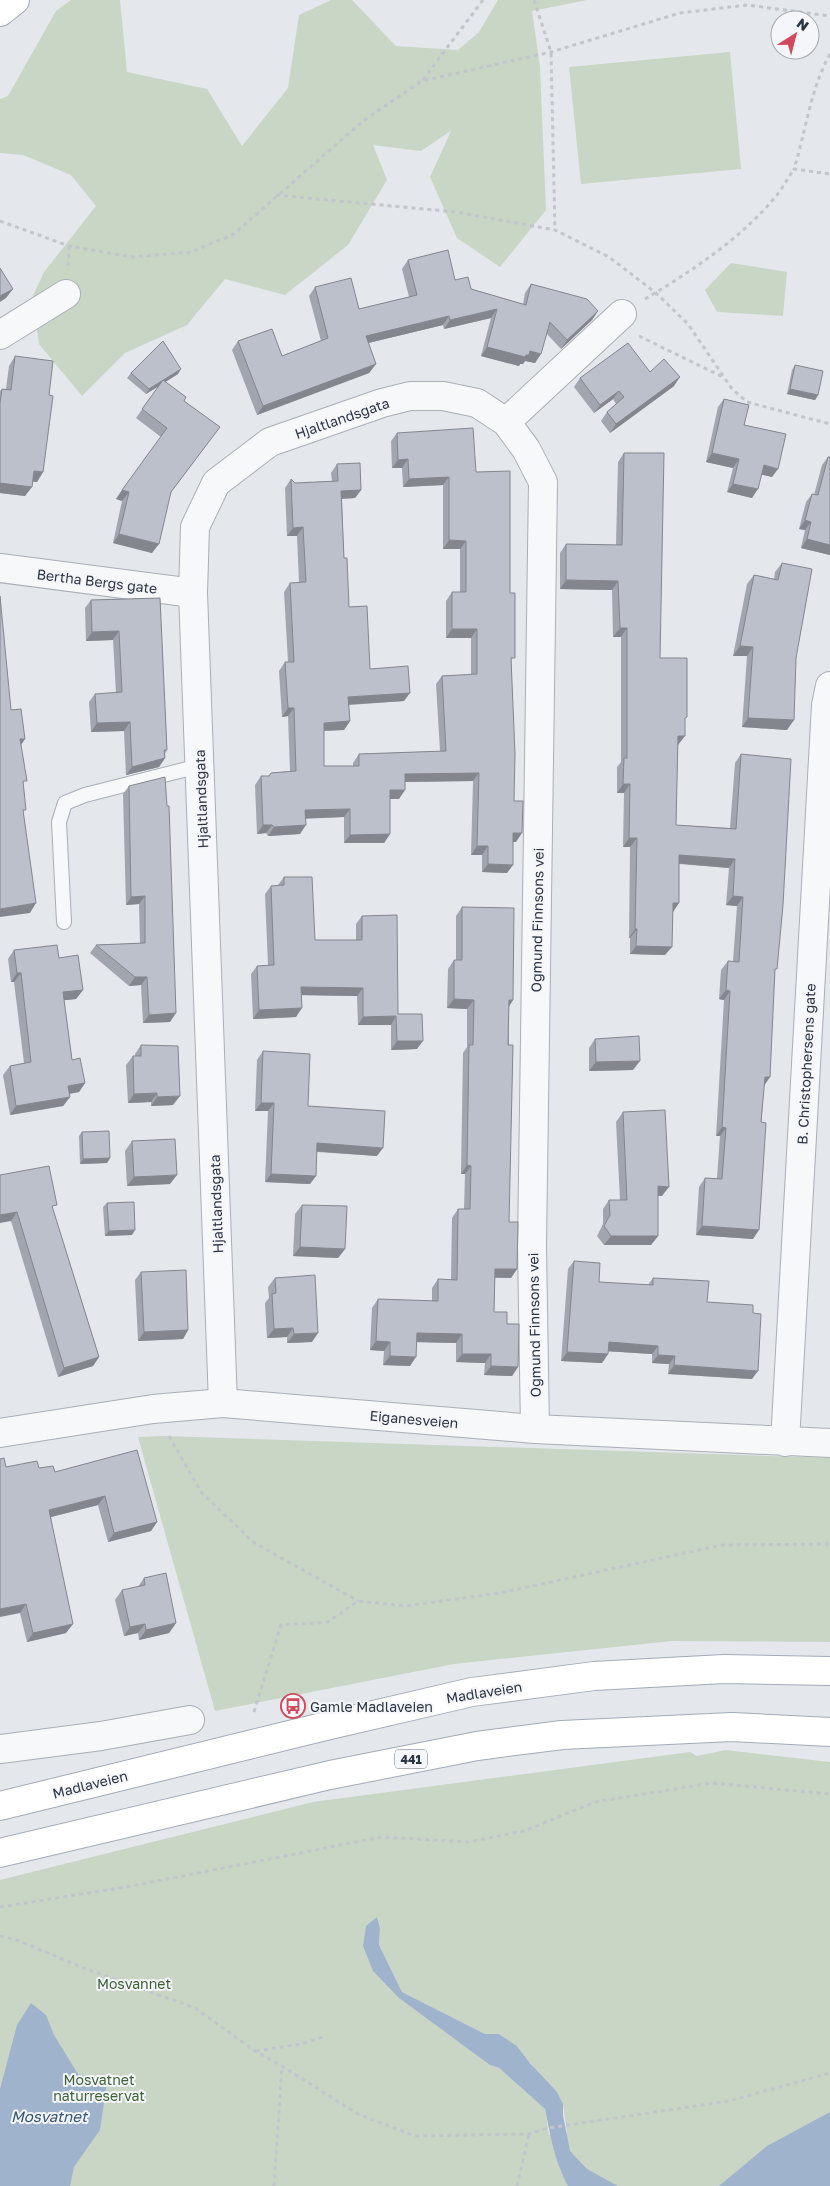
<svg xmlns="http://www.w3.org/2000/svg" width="830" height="2186" font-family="'Golos Text',sans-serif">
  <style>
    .green { fill: #c9d6c5; fill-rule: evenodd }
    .water { fill: #9fb4cc }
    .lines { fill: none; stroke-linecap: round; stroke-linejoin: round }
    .service-casing { stroke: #a9aeb7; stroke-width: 16 }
    .minor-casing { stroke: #a9aeb7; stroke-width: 30 }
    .primary-casing { stroke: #a3abb8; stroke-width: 30 }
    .path { stroke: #c2c5cb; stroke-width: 3; stroke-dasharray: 4 4; stroke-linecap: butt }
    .service { stroke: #f7f8fa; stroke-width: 14 }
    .minor { stroke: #f7f8fa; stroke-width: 28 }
    .primary { stroke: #fff; stroke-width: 28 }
    .wall { fill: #a1a5ae }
    .shaded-wall { fill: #83868d }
    .building { fill: #bbc0ca; stroke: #83868d }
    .labels { text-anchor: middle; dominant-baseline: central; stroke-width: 4; stroke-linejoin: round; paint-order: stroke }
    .shield { fill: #f4f6f9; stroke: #676e7b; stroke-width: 1 }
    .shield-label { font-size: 12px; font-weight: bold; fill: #2b3445 }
    .street-label { font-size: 14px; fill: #2b3445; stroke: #f4f6f9 }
    .poi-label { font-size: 14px; fill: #2b3445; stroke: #f4f6f9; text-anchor: start }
    .park-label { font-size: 14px; fill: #3f6138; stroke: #f4f6f9 }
    .water-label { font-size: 15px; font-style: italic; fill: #34527a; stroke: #f4f6f9 }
  </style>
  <rect width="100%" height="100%" fill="#e4e7ec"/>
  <path class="green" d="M71,0h49l7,72 80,17 35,57 46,-58 11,-73 32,-15h21l44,46 62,4 21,-18 19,-32h89l-55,11 8,56 6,143 -46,57 -43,-29 -27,-61 21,-46 -30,20 -48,-6 14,35 -39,65 -63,50 -60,-16 -38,46 -62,28 -43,43 -43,-52 -6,-48 11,-24 52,-66 -25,-31 -48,-20 -23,-2v-54l8,-3 48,-85z
    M730,52l11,117 -160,15 -12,-117z
    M731,263l56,9 -4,44 -66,-4 -12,-22z
    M164,1436l666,22v184l-158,-1 -218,23 -239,47 -77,-274z
    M726,1750l104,12v424h-830v-306l313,-78 377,-50 7,4zM377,1917l3,11 -1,17 23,47 83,42h14l18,12 46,58 4,29 -18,2 -4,-26 -46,-41 -9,-3 -117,-94z"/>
  <path class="water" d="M377,1917l3,11 -1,17 23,47 83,42h14l18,12 13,17 27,29 6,12v11l7,36 17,18 31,17h-50c-14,-27 -17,-48 -23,-77l-46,-41 -9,-3 -91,-67 -26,-27 -10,-25 3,-20z
    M31,2003l15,12 8,20 24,39 29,8 -7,48 -26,37 -4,19h-70v-97l17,-64z
    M830,2112v74h-111l48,-40z"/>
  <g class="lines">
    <defs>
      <path id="service" d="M64,922l-5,-100 6,-19 20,-8 114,-29"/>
      <path id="minor" d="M0,335l66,-41
        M506,422l116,-108
        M0,568l193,25
        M223,1403l-30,-810 2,-66 21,-44 54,-41 112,-39 28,-7h33l34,7 29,19 20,27 17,33 -11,764 3,183
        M0,1433l153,-24 70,-6 312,26 295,14
        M785,1442l41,-737 4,-19
        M0,1749l101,-13 89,-16"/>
      <path id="primary" d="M0,12l15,-12
        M0,1806l326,-80 146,-34 122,-16 130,-7 106,2
        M0,1853l330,-78 147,-29 85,-11 170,-8 98,5"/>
    </defs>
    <use href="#service" class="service-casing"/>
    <use href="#minor" class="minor-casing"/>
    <use href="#primary" class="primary-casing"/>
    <path class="path" d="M483,0l-61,81 129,-29 129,-39 67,-8 83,11
      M534,0l17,52 4,178
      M830,54c-20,36 -24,77 -36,115l36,5
      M276,195l180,17 99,18 54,27 47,36 32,31 44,65 15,13 83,22
      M0,221l69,25 63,11 59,-5 43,-18 129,-113 59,-40
      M68,266l1,-20
      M645,299c47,-28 97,-61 132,-104 6,-8 11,-17 17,-26
      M639,336l84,41
      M169,1436l32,56 52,50 105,59
      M254,1712l27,-87 47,-3 30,-21 47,5 95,-13 222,-48 108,-1
      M0,1907l126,-20 256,-50 87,5 55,-11 71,-29 117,-19 118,11
      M0,1936l17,4 64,27 114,41 60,43 27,15 76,48 57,22 114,-2 19,-6 181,-27 101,-28
      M256,2051l45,-7 22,-7
      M274,2186l8,-120
      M517,2186l12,-52"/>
    <use href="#service" class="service"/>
    <use href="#minor" class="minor"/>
    <use href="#primary" class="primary"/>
  </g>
  <path class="wall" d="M408,260l47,20 16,9 52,15 2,-11 6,-9 67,27 -6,9 -31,29 -14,-15 -12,29 -10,-2 -2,3h-3l-1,2 -38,-10 10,-38 -47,11 -1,-4 -75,18 8,21 -7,9 -112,42 -25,-65 6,-9 44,15 39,-15 -12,-45 6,-9 44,22 50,-12 -7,-28z
    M15,356l34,39 -6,77 -6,10 -4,-1 -8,15 -25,-3v-102l2,-2h4l3,-23z
    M795,365l23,30 -3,5 -28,-6 5,-24z
    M650,372l24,14 -64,47 -9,-12 6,-9 9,-8 -3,-5 -19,14 -20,-26 6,-9z
    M131,373l47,1 -13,8 19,19 36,26 -50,66 -18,60 -39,-10 9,-42 -6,-2 45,-62 -25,-19 23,-32 -13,8 -19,-16z
    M724,399l20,26 28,52 -10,-3 -10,24 -25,-6 6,-24 -27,-6 12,-55z
    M397,433l79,39 34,121 4,208 2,41h-3l-6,31 -25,-1v-17h-11l2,-74 -68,1 -6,17h-9v35l-6,9h-40v-26l-38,1 -6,16 -32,2 -2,-3 -9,1 -2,-49 6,-9h8l2,-3 19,-2 -2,-55 -6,1 -3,-46 6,-9h3l-4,-70 6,-9h9l-2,-47h-10l-2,-48 6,-9 4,4 37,-2 -1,-8 6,-9 24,26 -6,8 -13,1 2,59 5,49 21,62 34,32 -55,4 1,16 -6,9 -20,1v35h29v-3l6,-9 81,-3 -4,-67 6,-8 29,-1v-37h-25v-37l6,-9h8v-43h-17v-64l-40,2 -1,-19h-10l-1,-27z
    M624,453l36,205 25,63 -7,24 -2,80 54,3 5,-65 6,-9 34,217 -11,115 -11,153 -57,-4 3,-48 6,-9h12l3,-42h-4l8,-136 -5,-1 2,-29 7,-9h5l4,-55 -11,-1 3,-37 -50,-4 -14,91 -35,-1v-16h-1l1,-91h-7l1,-54h-7v-26l4,-5v-125h-8l-1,-47 -52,-1v-36l6,-9 50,1 2,-83z
    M828,457h2v98l-29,-7 4,-18 -6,-1 7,-27 6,-8 2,1 8,-30z
    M782,563l14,95 -9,72 -45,-3 5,-71h-14l14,-72 7,-9 20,4 1,-7z
    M160,598l7,152 -2,4v4l-6,9 -33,8 -2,-44 -33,1 -2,-30 6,-8 21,-1 -3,-53 -27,1 -1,-33 6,-8z
    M129,786l41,236 -27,1 -2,-38 -12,1 -39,-33 6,-8 44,-2 -1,-39 -13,1 -3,-111z
    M284,877l31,63h41v-16l6,-8 36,98 19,35 -26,1v-25h-33l-1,-29 -56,-1 -5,22 -43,2 -2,-45 6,-8 11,-1 -3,-71 6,-8 7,-1z
    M462,907l51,93 -4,7v215l8,47 -6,9h-16l-1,34 13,12 11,43 -6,9 -28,-1 1,-12 -29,-1v-19l-39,-1 -7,24 -27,-1 1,-14 -14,-1 2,-42 6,-9 54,2v-13l6,-9 13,1 1,-62 6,-9h6l1,-35h-4l2,-121 4,-6v-38l-20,-1 1,-39 6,-9h2v-44z
    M14,950l45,8 24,32 -7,9 -12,1 8,60 13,23 -6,9 -10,2 1,3 -7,9 -53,9 -7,-40 7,-9 14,-3 -10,-81h-3l-3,-23z
    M595,1039l38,31 -44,1v-23z
    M141,1045l32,60 -22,1v-4l-23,1 -2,-38 7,-9h2v-2z
    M263,1051l45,55 69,50 -60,-4 -7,32 -45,-2 3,-71h-13l2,-51z
    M623,1112l39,84h-4v40l-7,9h-47l-7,-9 6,-12v-15l6,-9h11l-4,-78z
    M82,1132l28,26 -3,5 -27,1 -1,-28z
    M132,1141l38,43 -43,2 -2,-35z
    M0,1175l53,35 46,147 -6,9 -35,11 -47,-156z
    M107,1203l25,32 -27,1 -2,-29z
    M302,1205l43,44 -7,9 -45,-2 2,-42z
    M574,1261l25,21 49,3 5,-7 54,24 45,77 -84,-5 1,-10 -17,-1v-9l-44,-3v3l-6,9 -41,-2 7,-92z
    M141,1272l47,58 -5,9 -45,2 -3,-61z
    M275,1278l37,64 -25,1v-6l-20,1 -2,-35 4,-5 -1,-11z
    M6,1467l33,1 16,4 102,50 -6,9 -43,11 -10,-37 -47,12 15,116 -39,9 -7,-29z
    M144,1578l32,45 -7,10 -30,7 -1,-7 -14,3 -9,-36 7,-10 16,-3z"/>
  <path class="shaded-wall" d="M13,289l-7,9 -6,4v-6z
    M497,309l-6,9 -47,11 6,-9z
    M598,311l-6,9 -31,29 6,-9z
    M449,316l-6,9 -83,20 6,-9z
    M487,347l39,8 4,-4 11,3 -6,9 -10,-2 -2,3h-3l-1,2 -38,-10z
    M376,364l-7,9 -112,42 6,-9z
    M181,369l-3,5 -32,20 3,-5z
    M680,377l-6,9 -64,47 6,-9z
    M790,389l28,6 -3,5 -28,-6z
    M619,391l-6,8 -19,14 6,-8z
    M712,453l27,6 -6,9 -27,-6z
    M408,459l-6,9h-10l6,-8z
    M764,465l14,4 -6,8 -14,-3z
    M34,471l9,1 -6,10 -10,-1z
    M449,477l-6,8 -40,2 6,-8z
    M0,483l32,4 -7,9 -25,-3z
    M733,484l25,5 -6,9 -25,-6z
    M122,490l7,2 -7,9 -6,-2z
    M361,490l-6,8 -20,1 6,-8z
    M805,520l6,2 -6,8 -6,-1z
    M303,527l-6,9h-10l6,-8z
    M119,534l40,10 -7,9 -39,-10z
    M807,539l23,6v10l-29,-7z
    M449,540l17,1 -6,8h-17z
    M566,580l52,1 -6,9 -52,-1z
    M620,628h7l-6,9h-8z
    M452,629h25l-6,9h-25z
    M119,631l-6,9 -27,1 6,-9z
    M740,646l13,1 -6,9h-14z
    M410,693l-6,8 -62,4 6,-8z
    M288,708h6l-6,8 -6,1z
    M748,718l46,2 -7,10 -45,-3z
    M350,721l-6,9 -26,1 6,-8z
    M130,722l-6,9 -33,1 6,-9z
    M678,736h7l-7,9h-6z
    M20,739h5l-6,9z
    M165,758l-6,9 -33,8 6,-8z
    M479,773l-6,8 -74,1 6,-8z
    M623,784h7l-6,9h-7z
    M390,790h15l-6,9h-15z
    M350,809l-6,8 -45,2 6,-9z
    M263,825h9l-6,8 -9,1z
    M306,825l-6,9 -32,2 6,-9z
    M513,833h9l-6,9h-9z
    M390,834l-6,9h-40l6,-8z
    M629,838h8l-7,9h-7z
    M477,846h11l-6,9h-11z
    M679,855l56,4 -6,9 -56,-5z
    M488,864l25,1 -6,8 -25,-1z
    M145,896l-6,8 -13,1 5,-8z
    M733,896l10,1 -6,9 -11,-1z
    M36,903l-6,10 -30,4v-8z
    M673,903h6l-6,9z
    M635,929h2l-7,9h-1z
    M636,946l36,1 -7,8 -35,-1z
    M17,973h4l-7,9h-3z
    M135,977h12l-6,8 -12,1z
    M301,987l62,1 -6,8 -62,-1z
    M83,990l-7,9 -19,2 6,-9z
    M726,990l4,1 -6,9 -5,-1z
    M454,999l20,1 -7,9 -20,-1z
    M509,1000h4l-6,9z
    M302,1008l-6,9 -43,2 6,-9z
    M176,1013l-6,9 -27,1 6,-8z
    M396,1016l-5,9h-33l5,-8z
    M397,1041h26l-6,8 -26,1z
    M640,1061l-7,9 -44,1 7,-9z
    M765,1077h5l-6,9z
    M85,1083l-6,9 -17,3 6,-9z
    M157,1093l-6,9 -23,1 6,-9z
    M180,1096l-7,9 -22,1 6,-9z
    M70,1097l-7,9 -53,9 6,-9z
    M261,1103h13l-6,8h-13z
    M722,1127l4,1 -6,8h-4z
    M317,1143l66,5 -6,8 -66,-5z
    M110,1158l-3,5 -27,1 3,-5z
    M467,1165l4,1 -6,8h-4z
    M271,1174l45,2 -6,8 -45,-2z
    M177,1175l-7,9 -43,2 7,-9z
    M658,1186l11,1 -7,9h-11z
    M17,1212l-6,9 -11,2v-8z
    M702,1226l57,4 -6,9 -57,-4z
    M135,1230l-3,5 -27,1 4,-5z
    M611,1236h47l-7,9h-47z
    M300,1247l45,2 -7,9 -45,-2z
    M495,1269h22l-6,9 -22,-1z
    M293,1328l-6,9 -20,1 7,-9z
    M188,1330l-5,9 -45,2 6,-9z
    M318,1333l-6,9 -25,1 7,-9z
    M417,1333l45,1 -6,9 -45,-1z
    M376,1341l14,1 -6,9 -14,-1z
    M609,1342l49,4 -6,8 -49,-3z
    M567,1352l41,2 -6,9 -41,-2z
    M462,1354h29l-6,9 -29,-1z
    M658,1355l17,1 -6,8 -17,-1z
    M390,1356l26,1 -6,9 -27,-1z
    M99,1357l-6,9 -35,11 6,-9z
    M674,1365l84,6 -6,8 -84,-5z
    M491,1366l27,1 -6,9 -28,-1z
    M105,1496l-7,9 -55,14 6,-9z
    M157,1522l-6,9 -43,11 6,-9z
    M26,1604l-6,9 -20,4v-8z
    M176,1623l-7,10 -30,7 7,-10z
    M73,1624l-7,9 -39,9 6,-9z
    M145,1624l-7,9 -14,3 6,-9z"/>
  <path class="building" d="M448,250l7,30 13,-3 3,12 55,16 5,-21 56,15 11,12 -31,29 -17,-18 -9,32 -11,-3 -1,4h-3l-1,2 -38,-10 10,-38 -47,11 -1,-4 -83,20 10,28 -113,42 -25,-65 34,-12 10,27 46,-18 -13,-51 36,-9 8,31 58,-14 -9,-35z
    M0,268l13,21 -13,7z
    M163,341l18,28 -32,20 -18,-16z
    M628,343l22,29 14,-13 16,18 -64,47 -9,-12 17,-15 -5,-6 -19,14 -20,-27z
    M15,356l38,5 -4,34 4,1 -10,76 -9,-1 -2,16 -32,-4v-80l2,-14 9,1z
    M795,365l28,6 -5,24 -28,-6z
    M163,380l23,17 -2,4 36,26 -49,65 -12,52 -40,-10 10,-42 -7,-2 45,-62 -25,-19z
    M724,399l25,6 -5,20 42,9 -8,35 -14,-4 -6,24 -25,-5 6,-25 -27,-6z
    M473,428l3,44 34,-1v122h5v65h-4l4,96 -1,47h9l-1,32h-9v32l-25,-1v-18h-11l2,-73 -74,1v16h-15v44l-40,1v-26l-45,1 1,15 -32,2 -2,-2h-9l-2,-49h8l2,-3 25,-2 -2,-63h-6l-3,-46h9l-4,-79 16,-1 -3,-55 -10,1 -2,-49 4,4 43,-2 -1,-17 23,-1 1,27 -20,1 3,67h3l2,49 18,-1 3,63 38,-3 2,27 -62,4 2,24 -26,2v43h35v-12l87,-3 -4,-75 35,-2v-45h-25v-37h14v-51l-17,-1v-63l-40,2 -1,-20 -10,1 -1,-27z
    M624,453h40l-4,205h27v59l-2,1v18h-7l-2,89 60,4 5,-75 50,5 -8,146 -6,64h-2l-5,108h-5l-4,45 5,1 -7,107 -57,-4 3,-48 17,1 4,-51 -4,-1 8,-136 -4,-1 2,-29 11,1 4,-65 -10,-1 2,-37 -56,-4v48h-6l-1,44 -36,-1 1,-17h-2l2,-91h-8l1,-54h-7l1,-26h3v-130h-7l-2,-47 -52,-1v-36l56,1z
    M828,457h2v88l-23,-6 4,-17 -6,-2 7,-26 6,1z
    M782,563l30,6 -16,89 -2,62 -46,-2 5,-71 -13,-1 14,-71 24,5z
    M0,596l11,114 10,-1 4,30h-5l7,42h-4l3,29h-3l13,93 -36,6z
    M160,598l7,152h-3l1,8 -33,9 -2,-45 -33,1 -2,-29 27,-2 -3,-61 -27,1 -1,-32z
    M165,777l2,29h2l7,207 -27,2 -2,-38h-12l-39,-32 49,-2v-47l-14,1 -2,-111z
    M284,877h28l3,63h47v-24l35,-1 1,99h24l1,27h-26l-1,-25 -33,1v-29l-62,-1 1,21 -43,2 -2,-44 17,-1 -3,-79 13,-1z
    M462,907l52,1 -1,92h-4l-1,45h5l-4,177h9l-1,47h-22l-1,43h13v12h12l-1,43 -27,-1v-12h-29v-20l-45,-1 -1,24 -26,-1v-14l-14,-1 2,-42 60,2v-22l19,1 1,-71h12l1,-43 -4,-1 2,-120h4l1,-45 -20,-1v-39h8z
    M57,945l2,13 19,-3 5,35 -20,2 9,68 8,-2 5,25 -17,3 2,11 -54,9 -6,-40 21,-4 -10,-89h-4l-3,-23z
    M639,1036l1,25 -44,1 -1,-23z
    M141,1045l37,1 2,50 -23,1v-4l-23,1 -1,-38h8z
    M263,1051l47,3 -2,52 77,5 -2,37 -66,-5 -1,33 -45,-2 3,-71h-13z
    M665,1110l4,77 -11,-1v50h-47l-7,-10 6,-11 -1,-15h18l-4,-88z
    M109,1131l1,27 -27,1 -1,-27z
    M175,1139l2,36 -43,2 -2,-36z
    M49,1166l8,39 -5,1 47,151 -35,11 -47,-156 -17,3v-40z
    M134,1202l1,28 -26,1 -2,-28z
    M302,1205l45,1 -2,43 -45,-2z
    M574,1261l26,2 -1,19 54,3v-7l56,3 -2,21 46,3v8l8,1 -3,57 -84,-6 1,-9 -17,-1v-9l-49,-4 -1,12 -41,-2z
    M186,1270l2,60 -44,2 -3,-60z
    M315,1275l3,58 -24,1 -1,-6 -19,1 -2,-35 4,-1 -1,-15z
    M137,1450l20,72 -43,11 -9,-37 -56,14 24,114 -40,9 -7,-29 -26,5v-150l4,-1 2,9 31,-6 2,7 14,-2 2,6z
    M166,1573l10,50 -30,7 -1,-6 -15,3 -8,-37 23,-5 -1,-7z"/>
  <defs>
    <symbol id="bus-ring" viewBox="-11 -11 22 22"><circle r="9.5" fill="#f4f6f9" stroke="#d1495b" stroke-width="1.5"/><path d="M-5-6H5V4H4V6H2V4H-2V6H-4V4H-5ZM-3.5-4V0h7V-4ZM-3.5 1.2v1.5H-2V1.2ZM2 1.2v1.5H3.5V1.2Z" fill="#d1495b"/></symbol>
  </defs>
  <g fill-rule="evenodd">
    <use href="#bus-ring" x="279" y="1692" width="28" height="28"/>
  </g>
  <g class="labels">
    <rect class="shield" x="395" y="1749.5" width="32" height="19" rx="4"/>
    <g class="shield-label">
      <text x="411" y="1759">441</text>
    </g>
    <g class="street-label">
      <text transform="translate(342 418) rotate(-19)">Hjaltlandsgata</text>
      <text transform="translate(97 581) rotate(7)">Bertha Bergs gate</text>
      <text transform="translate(201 799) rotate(-92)">Hjaltlandsgata</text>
      <text transform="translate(537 920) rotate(-89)">Ogmund Finnsons vei</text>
      <text transform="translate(806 1064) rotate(-87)">B. Christophersens gate</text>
      <text transform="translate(216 1204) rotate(-92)">Hjaltlandsgata</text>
      <text transform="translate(534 1325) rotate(-91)">Ogmund Finnsons vei</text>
      <text transform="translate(414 1419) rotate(5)">Eiganesveien</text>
      <text transform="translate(484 1692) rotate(-9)">Madlaveien</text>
      <text transform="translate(90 1784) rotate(-14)">Madlaveien</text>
    </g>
    <g class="poi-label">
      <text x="310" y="1706">Gamle Madlaveien</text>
    </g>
    <g class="park-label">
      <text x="134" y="1983">Mosvannet</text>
      <text x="99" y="2079">Mosvatnet<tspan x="99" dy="16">naturreservat</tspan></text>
    </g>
    <g class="water-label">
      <text x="49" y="2116">Mosvatnet</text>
    </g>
  </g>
  <g transform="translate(795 35) rotate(36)"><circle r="24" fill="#f4f6f9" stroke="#a4a8b1"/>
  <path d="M0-4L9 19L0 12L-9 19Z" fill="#d1495b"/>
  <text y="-8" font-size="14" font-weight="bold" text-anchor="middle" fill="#2b3445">N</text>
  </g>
</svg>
